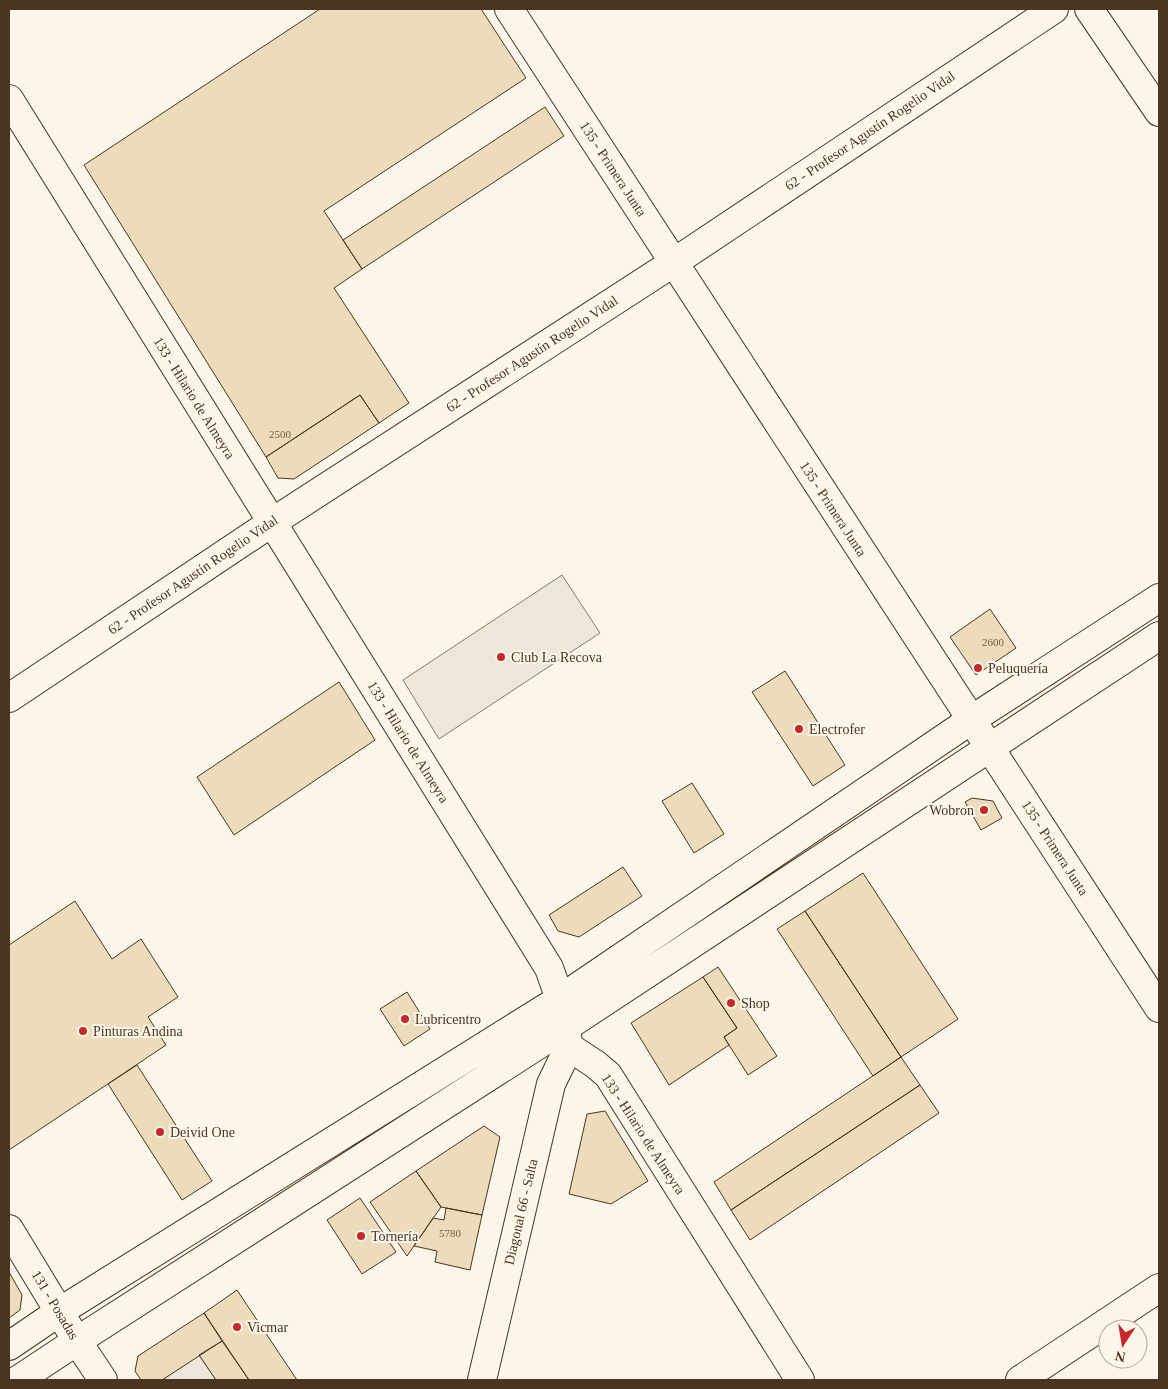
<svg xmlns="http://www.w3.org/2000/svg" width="1168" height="1389" font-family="Georgia,serif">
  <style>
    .green { fill: #ede6d9; stroke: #887966 }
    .building { fill: #ecdcbc; stroke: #4a3520 }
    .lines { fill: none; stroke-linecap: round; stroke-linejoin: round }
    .minor-casing { stroke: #4a3520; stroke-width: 30 }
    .major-casing { stroke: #4a3520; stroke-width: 30 }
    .minor { stroke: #fbf6e9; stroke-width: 28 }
    .major { stroke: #fbf6e9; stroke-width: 28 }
    .poi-dot { fill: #c62828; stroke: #fbf6e9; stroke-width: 2 }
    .labels { text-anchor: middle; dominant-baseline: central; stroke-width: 4; stroke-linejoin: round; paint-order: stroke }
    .number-label { font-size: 11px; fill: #725f47 }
    .street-label { font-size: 14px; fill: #4a3520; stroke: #fbf6e9 }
    .poi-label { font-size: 14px; fill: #4a3520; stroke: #fbf6e9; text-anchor: start }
  </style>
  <rect width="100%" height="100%" fill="#fbf6e9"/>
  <path class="green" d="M562,575l38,58 -161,106 -36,-59z
    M199,1355l17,25h-54z"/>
  <path class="building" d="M320,9h161l45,69 -202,133 38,58 -28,19 75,115 -30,20 -19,-28 -94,62 -182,-292z
    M545,107l19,29 -202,133 -19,-29z
    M360,395l19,28 -85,56 -16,-1 -12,-21z
    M990,609l26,39 -40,27 -26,-38z
    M785,671l60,94 -32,21 -61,-94z
    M339,682l36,58 -141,95 -37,-58z
    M692,783l32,51 -30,19 -32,-52z
    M972,798l21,3 9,17 -21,12 -16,-28z
    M623,867l19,29 -63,41 -21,-6 -9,-16z
    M863,873l95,146 -57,38 -96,-146z
    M75,901l37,58 29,-20 37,58 -30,20 18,28 -157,105v-205z
    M805,911l96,146 -28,19 -96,-147z
    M718,967l59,89 -29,19 -24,-38 13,-9 -34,-51z
    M703,977l34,51 -13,9 5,8 -60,40 -38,-62z
    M407,992l23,37 -26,17 -24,-37z
    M901,1057l19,28 -189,125 -17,-28z
    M137,1065l75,116 -30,19 -74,-116z
    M920,1085l19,28 -189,127 -19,-30z
    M605,1111l43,70 -37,23 -42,-10 18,-80z
    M484,1126l16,11 -18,78 -41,-8 -25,-36z
    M416,1171l25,36 -34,49 -37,-54z
    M360,1198l36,54 -34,22 -35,-54z
    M446,1208l36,7 -12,55 -35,-8 2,-11 -23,-5 19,-28 11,2z
    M9,1272l13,23 -2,15 -11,8z
    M237,1290l60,90h-48l-45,-67z
    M204,1313l18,28 -60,39h-21l-6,-9 3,-15z
    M222,1341l27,39h-33l-17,-25z"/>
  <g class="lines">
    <defs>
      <path id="minor" d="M509,9l650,999
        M1089,9l70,103
        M9,99l540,869 11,31 9,48 26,17 13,11 192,305
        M9,698l262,-175 402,-260 381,-254
        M9,1229l68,112 26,39
        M482,1380l69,-296 18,-37
        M1020,1380l139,-92"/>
      <path id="major" d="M9,1346l50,-34 501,-313 411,-279 188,-122
        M18,1380l59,-39 489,-314 593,-391"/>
    </defs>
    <use href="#minor" class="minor-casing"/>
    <use href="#major" class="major-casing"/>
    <use href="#minor" class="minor"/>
    <use href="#major" class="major"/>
  </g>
  <g class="poi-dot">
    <circle cx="501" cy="657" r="5"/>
    <circle cx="978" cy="668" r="5"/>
    <circle cx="799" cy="729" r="5"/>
    <circle cx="984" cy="810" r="5"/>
    <circle cx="731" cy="1003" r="5"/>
    <circle cx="405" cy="1019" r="5"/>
    <circle cx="83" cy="1031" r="5"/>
    <circle cx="160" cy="1132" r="5"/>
    <circle cx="361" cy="1236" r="5"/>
    <circle cx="237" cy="1327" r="5"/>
  </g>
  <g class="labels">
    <g class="number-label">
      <text x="280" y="434">2500</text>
      <text x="993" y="642">2600</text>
      <text x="450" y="1233">5780</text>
    </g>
    <g class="street-label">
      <text transform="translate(870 131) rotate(-34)">62 - Profesor Agustín Rogelio Vidal</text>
      <text transform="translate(613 169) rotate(57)">135 - Primera Junta</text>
      <text transform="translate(532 354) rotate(-33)">62 - Profesor Agustín Rogelio Vidal</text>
      <text transform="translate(194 398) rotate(58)">133 - Hilario de Almeyra</text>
      <text transform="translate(833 509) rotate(57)">135 - Primera Junta</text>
      <text transform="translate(193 575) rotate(-34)">62 - Profesor Agustín Rogelio Vidal</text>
      <text transform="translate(408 742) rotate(58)">133 - Hilario de Almeyra</text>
      <text transform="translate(1055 848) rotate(57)">135 - Primera Junta</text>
      <text transform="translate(643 1134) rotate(57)">133 - Hilario de Almeyra</text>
      <text transform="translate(521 1212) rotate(-77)">Diagonal 66 - Salta</text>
      <text transform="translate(55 1305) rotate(59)">131 - Posadas</text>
    </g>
    <g class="poi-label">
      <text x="511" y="657">Club La Recova</text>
      <text x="988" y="668">Peluquería</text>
      <text x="809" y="729">Electrofer</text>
      <text x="974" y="810" text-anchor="end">Wobron</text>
      <text x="741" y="1003">Shop</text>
      <text x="415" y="1019">Lubricentro</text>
      <text x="93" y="1031">Pinturas Andina</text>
      <text x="170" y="1132">Deivid One</text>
      <text x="371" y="1236">Tornería</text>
      <text x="247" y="1327">Vicmar</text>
    </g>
  </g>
  <rect width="1168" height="1389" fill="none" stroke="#4a3520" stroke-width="20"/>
  <g transform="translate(1123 1344) rotate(192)"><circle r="24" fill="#fbf6e9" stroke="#b4a999"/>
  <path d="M0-4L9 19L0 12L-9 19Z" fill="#c62828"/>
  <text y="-8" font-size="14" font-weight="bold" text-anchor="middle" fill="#4a3520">N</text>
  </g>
</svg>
